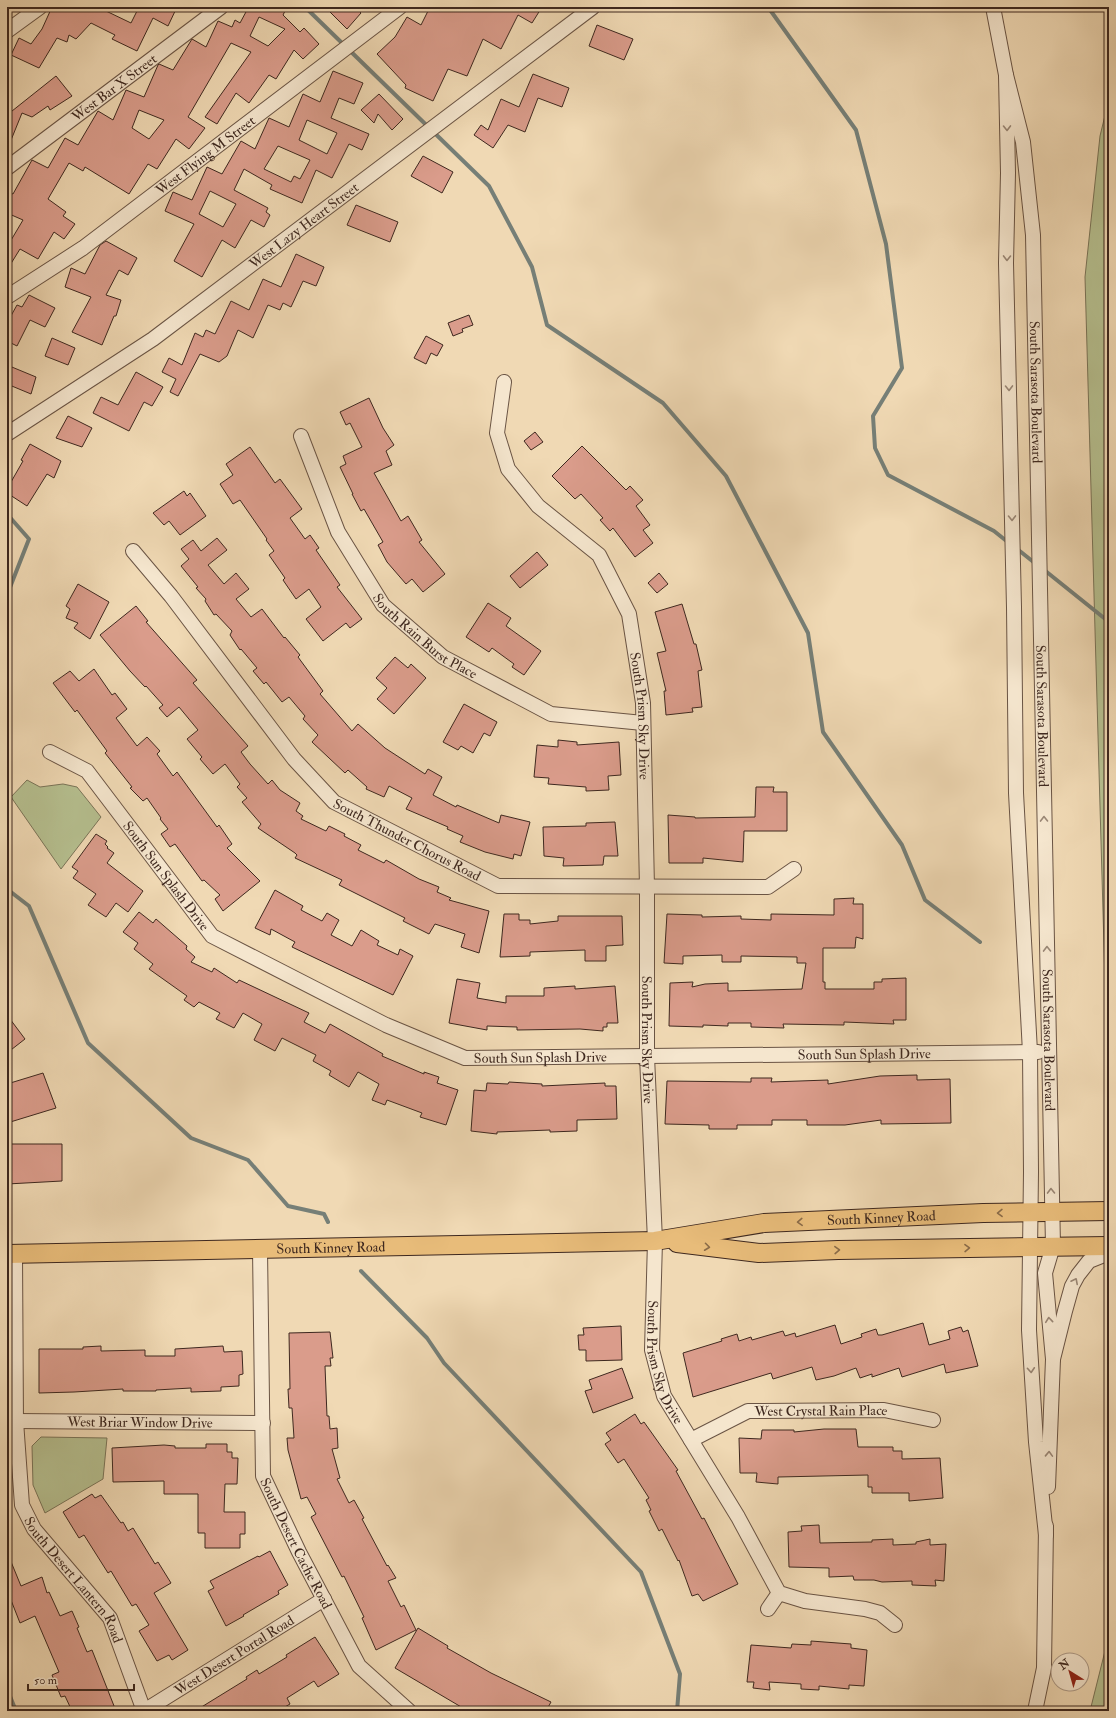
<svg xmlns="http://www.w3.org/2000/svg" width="1116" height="1718" font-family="'IM FELL Double Pica',serif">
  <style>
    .green { fill: #b6c090; stroke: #7a7458 }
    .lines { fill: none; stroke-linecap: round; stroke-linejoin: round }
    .stream { stroke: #767f77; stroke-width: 4 }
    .building { fill: #da9c8b; stroke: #3e281f; fill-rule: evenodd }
    .minor-casing { stroke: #6a5444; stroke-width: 16 }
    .major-casing { stroke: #3e281f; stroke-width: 20 }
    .minor { stroke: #f5e6ce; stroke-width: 14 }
    .major { stroke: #e8bc7a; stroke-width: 18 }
    .oneway { stroke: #9a8776 }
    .oneway2 { stroke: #8a6b48 }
    .labels { text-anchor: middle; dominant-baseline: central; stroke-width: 3.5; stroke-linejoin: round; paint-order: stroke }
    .street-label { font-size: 14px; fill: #3e281f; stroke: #f5e6ce }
  </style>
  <rect width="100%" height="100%" fill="#f0d9b4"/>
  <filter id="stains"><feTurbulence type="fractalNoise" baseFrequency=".005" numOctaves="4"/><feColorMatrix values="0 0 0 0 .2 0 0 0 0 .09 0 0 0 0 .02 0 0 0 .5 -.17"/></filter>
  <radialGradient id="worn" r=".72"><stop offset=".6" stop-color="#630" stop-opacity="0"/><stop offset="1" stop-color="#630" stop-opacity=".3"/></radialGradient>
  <path class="green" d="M1109,99v1024l-24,-846 15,-141z
    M27,780l13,7 23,-3 14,3 24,30 -40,52 -50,-72z
    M41,1437l66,1 -4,41 -58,34 -12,-28 -1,-39z
    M1109,1559v152h-19l15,-60z"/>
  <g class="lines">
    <path class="stream" d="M305,7l184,179 43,81 15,58 116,78 63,73 82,157 15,99 79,113 23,55 55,42
      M768,7l88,123 30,114 16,124 -29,48 2,32 13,27 106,56 15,12
      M7,514l22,25 -22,56
      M1016,548l20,16
      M1043,569l66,53
      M7,889l22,17 59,137 103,95 57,22 40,46 36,8 4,8
      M361,1271l66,67 17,25 197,209 39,102 -3,37
      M7,1689l9,22"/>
  </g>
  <path class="building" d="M52,7h56l-2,4 25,12 6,-12 -8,-4h48l-9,19 -15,-8 -16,33 -25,-12 3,-4 -24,-12 -15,16 -7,-4 -2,7 -10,-4 -18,30 -28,-13 8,-17 12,6 11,-15z
    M240,7h36l9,4 -2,4 17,17 4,-4 15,16 -16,15 -9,-9 -18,29 -7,-4 -20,28 -13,-10 -19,31 -12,-7 46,-65 -20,-9 -43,74 17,11 -16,21 -13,-10 -19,30 -9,-5 -19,30 -44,-27 -2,4 -14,-8 -21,36 18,13 -3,4 12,8 -11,15 -10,-7 -16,27 -18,-10 -13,21v-23l16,-27 -16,-7v-21l6,2 19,-34 16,8 17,-30 13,7 20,-34 15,9 13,-30 18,7 14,-32 1,-1 14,6 19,-31 14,8 12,-26 14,6 3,-7 5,3 7,-13zM259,17l26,12 -17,17 -18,-10zM139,110l25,10 -15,19 -17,-11z
    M325,7h30l6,6 -14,16z
    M430,7h112l-10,16 -14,-8 -17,34 -18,-10 -16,37 -19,-7 -15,32 -28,-13 1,-3 -29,-31 18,-17 12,-20 14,8z
    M597,25l36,14 -9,21 -35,-14z
    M333,71l30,12 -9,21 -15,-6 -8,20 38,16 -7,16 -13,-6 -17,34 -16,-8 -14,33 -32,-14 2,-4 -28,-16 -10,21 34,18 -2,4 4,3 -6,12 -13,-7 -16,28 -13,-8 -20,37 -28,-16 20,-37 -29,-13 8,-19 19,8 15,-33 15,7 19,-33 14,8 14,-31 20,9 14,-33 17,8zM307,120l30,13 -10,21 -28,-14zM278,146l32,14 -10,19 -6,-3 -3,6 -27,-13zM210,191l26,13 -13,23 -24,-13z
    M533,74l36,14 -7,19 -24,-9 -13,34 -17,-7 -15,23 -19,-13 7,-10 7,5 13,-31 18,8z
    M56,76l16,20 -22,14 -2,-4 -16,11 -10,-4 -15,37v-35z
    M379,94l24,25 -11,11 -14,-16 -4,9 -13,-13z
    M423,156l30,16 -11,21 -31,-17z
    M356,205l42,17 -8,20 -43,-17z
    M106,241l31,17 -9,17 -9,-5 -13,25 15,5 -5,16h-2l-12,29 -30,-13 19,-35 -26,-10 6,-19 14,6 15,-29z
    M296,254l28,13 -8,19 -13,-5 -12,26 -8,-4 -3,7 -12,-5 -15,33 -15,-8 -11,26 -8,6 -19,-8 -22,42 -8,-4 6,-13 -14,-7 7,-14 13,7 13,-32 8,4 3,-7 9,4 16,-33 18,9 14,-31 18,8z
    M29,295l26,13 -10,19 -15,-7 -13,26 -10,-5v-18l10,-18 5,2z
    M469,315l4,10 -11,4 1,3 -10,4 -5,-13z
    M426,336l17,9 -6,11 -6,-3 -5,11 -12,-6z
    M52,338l23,10 -7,17 -23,-9z
    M7,365l29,12 -5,17 -24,-10z
    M136,372l27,15 -11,19 -8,-4 -15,29 -36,-18 8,-16 17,8z
    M369,398l14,30 11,17 -8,6 6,14 -18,8 27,48 7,-5 14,24 -3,2 26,32 -22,18 -11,-13 -6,5 -19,-22 -9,-17 5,-3 -19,-33 -3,2 -9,-17h1l-13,-27 6,-3 -3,-8 19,-9 -12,-24 -4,2 -6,-13z
    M68,416l24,12 -10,19 -26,-9z
    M535,432l8,10 -12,8 -7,-9z
    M30,444l31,17 -7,17 -7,-4 -20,32 -20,-13v-4l16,-28 -2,-1z
    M582,446l44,44 4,-4 13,14 -7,6 14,19 -7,5 10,13 -18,14 -22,-29 -3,3 -10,-11 3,-2 -22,-24 -6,5 -23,-23z
    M250,447l25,36 5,-4 22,30 -12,9 15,21 5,-4 9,13 -3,2 24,35 -3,2 25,32 -12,9 -4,-5 -23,18 -17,-22 15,-12 -12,-18 -13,10 -13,-19 2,-2 -16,-23 5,-4 -8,-11 1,-1 -27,-39 -7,4 -13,-20 13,-9 -7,-11z
    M184,491l3,5 3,-3 16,23 -26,19 -11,-14 -5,4 -11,-12z
    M217,538l10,12 -19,15 16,19 12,-11 13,16 -13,10 15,18 11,-8 22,29 1,-1 15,18 -2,2 25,34 -3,3 32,37 6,-7 27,24 40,26 3,-5 14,8 -9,18 23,12 1,-2 42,18 2,-8 29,7 -9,34 -7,-2 -1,5 -28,-7 -25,-10 3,-6 -16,-7 1,-2 -42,-18 6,-11 -23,-12 -5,11 -18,-8 1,-2 -19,-17 -3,3 -33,-31 6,-7 -15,-16 2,-3 -16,-19 -7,5 -16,-20 -2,2 -11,-13 4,-3 -16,-19 -1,1 -10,-15 2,-4 -16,-17 -2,1 -9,-14 1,-2 -10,-11 2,-1 -17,-21 8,-7 -8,-10 12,-9 8,11z
    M537,552l11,13 -28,23 -10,-12z
    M659,573l9,11 -11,9 -9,-10z
    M78,584l31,18 -19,37 -16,-11 4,-5 -12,-5 4,-9 -4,-3z
    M488,603l23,15 -5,8 35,25 -17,24 -12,-8 2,-3 -22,-16 -3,4 -23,-15z
    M682,604l12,40h2l6,26 -4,1 4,36 -10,1 1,4 -27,3 -2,-24h2l-9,-38 9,-2 -11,-39z
    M136,606l12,15 -2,1 51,58 -4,3 55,63 -7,6 9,12 18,20 4,-4 8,10 20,13 -4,8 7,5 -2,3 25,12 3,-5 16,8 -1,2 17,9 -3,5 26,13 2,-3 33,19 20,8 -2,5 14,6 -2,2 40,11 -10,42 -18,-6 4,-13 -30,-10 -6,10 -26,-13 2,-3 -66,-33 3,-5 -47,-22 2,-3 -2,-2 -37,-25 3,-4 -19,-22 5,-4 -10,-11 3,-3 -15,-20 -12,10 -13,-15 2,-2 -15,-18 11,-9 -19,-23 -12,10 -8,-9 4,-3 -17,-19 -1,1 -15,-16 -30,-36z
    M395,657l13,11 3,-4 15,14 -32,36 -17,-15 10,-11 -11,-10z
    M94,669l18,26 3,-2 12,16 -11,9 21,28 10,-9 13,14 -3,3 16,22 4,-4 40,55 2,-2 13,19 -5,4 33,33 -37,30 -8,-12 5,-4 -16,-15 -2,1 -27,-37 -5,3 -9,-13 7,-5 -8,-10 1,-1 -14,-20 -4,3 -13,-13 2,-1 -27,-34 2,-2 -30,-41 -2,2 -22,-29 17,-12 9,10z
    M464,704l33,18 -7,14 -6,-3 -11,20 -12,-7 -3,4 -15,-8z
    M558,740l19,2v3l42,-3 2,33 -13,1 1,14 -23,1v-4l-38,-3 1,-6 -15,-1 3,-32 21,2z
    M756,787h18l-1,5h14v39h-43l-1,31 -40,-4v5h-34l-1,-48 27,2v1l60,-1z
    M615,822l3,34h-14l-1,9 -40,1 1,-8 -20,-2 -1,-29 43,-1v-3z
    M96,834l11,7 -2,3 3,3 -1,1 7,5 -7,10 36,28 -15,21 -12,-9 -10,14 -18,-12 8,-11 -23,-16 5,-7 -6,-4z
    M275,890l28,16 -2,4 21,11 5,-8 12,7 -8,15 21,11 9,-16 18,11 -2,4 21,10 2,-6 13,7 -20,39 -101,-48 3,-5 -24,-13 -1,6 -15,-7z
    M854,898l-1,6h10v35l-7,-2 -1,11h-32v34h2v7h49v-7h8v-3l24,-1v42h-13l1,4 -50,-2v3l-61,-1 1,4 -33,-1v-4h-23v3l-25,-1v2l-34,-1 1,-43 23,-1 -1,5 13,-3 23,-1v8l74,-2 4,-26h-9v-6l-56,-1v6h-19v-7l-39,1v8l-19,-1 3,-49 35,1v2l39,-1v3l30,1v-6l63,1v-16z
    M139,912l14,11 3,-4 31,27 -1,3 9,8 -4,5 21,10 2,-4 23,15 2,-3 70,33 -5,9 21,11 5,-9 53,30 -1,2 42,18v-2l15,5 -2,6 21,7 -12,35 -26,-8 2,-4 -35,-13 -2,5 -13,-5 7,-16 -21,-12 -9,15 -20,-12 2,-4 -18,-10 3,-6 -34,-17 -7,13 -21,-11 8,-16 -19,-11 -9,15 -18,-9 4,-6 -21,-11 -5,5 -10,-7 3,-4 -38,-27 4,-5 -19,-15 4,-6 -15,-11z
    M504,914h15v6h11v4l28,-3v-5h64l1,29 -17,1v15h-21v-11l-55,2v4l-30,1z
    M457,979l23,4 -3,15 29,5v-7h38v-8l31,-2v3l40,-3 3,37h-11v4h-4v4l-23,-2 -63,1v-3l-30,-1v4l-38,-7z
    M7,1015l18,24 -18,14z
    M43,1073l13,35 -49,15v-39z
    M917,1075v5l33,-1 1,44 -70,1v-4l-36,5h-38v-5h-35v5h-35v4h-28v-4l-44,-1 2,-43 84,1v-4h21l-1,4 57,-2v4l52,-8z
    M509,1082l33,2v2l63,-3v3h11l1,33 -40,1v11l-27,1v-2l-53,2v2l-26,-3 3,-41 12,1 1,-8 21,1z
    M7,1144h55v37l-55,3z
    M923,1323l6,22 21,-6 -2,-8 13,-4 2,5 5,-2 10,36 -32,7 -2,-9 -42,13 -3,-9 -27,9v-3l-12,4 -4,-10 -22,8 -18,4 -4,-13 -39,12 -2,-6 -78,24 -10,-44 39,-12 -1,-2 16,-5 2,7 12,-4 1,3 31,-9 2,5 10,-3 1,4 39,-12 6,19 21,-7 -1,-3 15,-5 2,6h4z
    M621,1326l1,34 -36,1v-11h-7l-1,-15h6l-1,-7z
    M330,1332l3,26h-3l1,8h-6l2,50h2l1,13 7,-1 1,20 -6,1 8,29 -3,1 12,24 5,-3 10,18 -2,1 25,47 1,-1 8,13 -8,3 13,26 3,-2 12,25 -40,20 -14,-32 2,-1 -20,-41 -2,1 -31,-60 5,-3 -9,-17 -6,2 -13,-49 -1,-12h7l-2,-30h-3l-1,-19h2l-1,-56z
    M101,1346v5l44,-1v6h30v-7l48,-3 1,6 18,-1 1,23 -4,1v11l-18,1v4l-30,1v-4l-35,2v1h-33v-2l-49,3 -35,1v-44h44v-2z
    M622,1368l11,30 -40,15 -8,-22 7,-2 -3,-9z
    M635,1414l6,10 3,-2 34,48 -2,1 26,48 2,-1 34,66 -35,17 -5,-7 -6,2 -13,-36 -1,1 -16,-32 -3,2 -10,-20 2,-1 -5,-10 3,-2 -25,-39 -6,4 -13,-19 6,-4 -5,-7z
    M824,1429h32l2,18h35v4h9v8l38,-1 3,40 -34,3v-8h-37v-6h-4v-12l-90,2v7l-22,-2 1,-9h-17l-1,-35 22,1 1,-9h32v2z
    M206,1444h21v8h5v6h6l-1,26h-12l-1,28h21v22h-5v14h-35v-15h-7v-39h-34v-13l-51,1 -1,-34 52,-3 11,1v2h31z
    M92,1494l3,4 6,-3 20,28 2,-1 5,9 5,-3 22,36 3,-2 13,21 -17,10 34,57 -16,10 -3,-5 -12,6 -18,-30 10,-6 -13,-21 -4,2 -21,-35 -3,2 -24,-38 -5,3 -16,-26z
    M819,1525l1,18 52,-1v-2l21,-1v6l23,-1v-2l14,-3v6l16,-1 -2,37 -9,-1 1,6 -24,-1v-4l-30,1 -8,-2h-20l-1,-4 -24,1v-9l-40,-1 -1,-35 14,-1 -1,-5z
    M270,1551l18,34 -10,6 1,3 -36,21 1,1 -18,10 -18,-35 6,-3 -4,-7 48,-25 1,1z
    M7,1552l14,34 21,-9 5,16 2,-1 11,24 12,-5 7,16 -2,1 10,24 5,-2 24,61h-44l-7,-15 -4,1 -9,-22 7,-3 -24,-56 -15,7 -13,-33z
    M418,1628l30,18 -1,2 44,25 60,29 -5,9h-78l-73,-43z
    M315,1637l24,37 -21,13 -4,-6 -27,17 3,6 -12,7h-83l52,-32 -1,-2 11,-7 2,4 28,-17 -1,-2z
    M811,1641l40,3v4l16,2 -3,36 -15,-1v4l-30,-3v4l-18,-1v-5l-32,-2 1,8 -17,-2 1,-6h-7l4,-37 40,3 1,-4 19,1z"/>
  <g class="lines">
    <defs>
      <g id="minor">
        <path id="s1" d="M993,7l13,68 17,67 10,93 20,1011 -8,27 8,86"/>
        <path d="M7,31l33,-24"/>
        <path d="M1006,75l2,98 -2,90 8,344 2,186 14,259 1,120 -2,158 7,112 10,93"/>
        <path id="s2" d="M7,168l214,-161"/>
        <path id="s3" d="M7,297l76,-49 317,-241"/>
        <path id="s4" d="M504,382l-7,51 11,36 30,37 61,49 30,59 14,89 4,184v169l8,185 -3,109 12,46 74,121 41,76 26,8 60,8 15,4 15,12"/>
        <path id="s5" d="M7,434l146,-95 440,-332"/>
        <path id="s6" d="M301,436l37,96 45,73 60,52 108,57 92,9"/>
        <path id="s7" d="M133,551l38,45 123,163 40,43 164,84 270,1 26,-18"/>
        <path id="s8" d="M50,752l37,19 125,165 174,89 79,33 573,-6"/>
        <path id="s9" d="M260,1249l3,227 36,76 60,114 50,45"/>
        <path id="s10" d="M15,1254l1,167 6,84 12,24 76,89 34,93"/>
        <path id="s11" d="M16,1421l247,2"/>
        <path id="s12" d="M691,1440l57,-29 136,-1 49,10"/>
        <path d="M1048,1487l5,-128 12,-48 7,-25 6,-11 11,-14 20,-8"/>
        <path d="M768,1609l11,-16"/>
        <path id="s13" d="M144,1711l180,-112"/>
        <path d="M1035,1711l9,-43 2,-142"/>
      </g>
      <g id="major">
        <path d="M677,1243l82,10 79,-3 271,-4"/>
        <path id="s14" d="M7,1254l648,-13 109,-18 219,-10 126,-2"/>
      </g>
    </defs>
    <use href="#minor" class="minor-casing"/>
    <use href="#major" class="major-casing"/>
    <use href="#minor" class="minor"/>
    <use href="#major" class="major"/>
  </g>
  <defs><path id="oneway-chevron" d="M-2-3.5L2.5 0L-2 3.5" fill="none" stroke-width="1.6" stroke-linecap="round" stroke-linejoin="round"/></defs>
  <g class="oneway">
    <use href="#oneway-chevron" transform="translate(1007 128) rotate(89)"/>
    <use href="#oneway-chevron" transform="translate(1007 258) rotate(91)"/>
    <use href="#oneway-chevron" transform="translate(1009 388) rotate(89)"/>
    <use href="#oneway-chevron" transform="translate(1012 518) rotate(89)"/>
    <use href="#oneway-chevron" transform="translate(1044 819) rotate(-91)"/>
    <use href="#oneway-chevron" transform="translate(1047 949) rotate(-91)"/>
    <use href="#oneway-chevron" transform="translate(1051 1191) rotate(-91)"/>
    <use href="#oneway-chevron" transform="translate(1075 1281) rotate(-63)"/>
    <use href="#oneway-chevron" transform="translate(1049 1320) rotate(-96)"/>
    <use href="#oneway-chevron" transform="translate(1031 1370) rotate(86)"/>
    <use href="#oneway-chevron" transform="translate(1049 1454) rotate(-88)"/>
  </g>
  <g class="oneway2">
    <use href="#oneway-chevron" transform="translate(1000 1213) rotate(179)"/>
    <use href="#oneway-chevron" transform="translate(800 1222) rotate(177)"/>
    <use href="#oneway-chevron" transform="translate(707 1247) rotate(7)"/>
    <use href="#oneway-chevron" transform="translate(967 1248) rotate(-1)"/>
    <use href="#oneway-chevron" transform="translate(837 1250) rotate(-2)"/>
  </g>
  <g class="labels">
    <g class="street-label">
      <text stroke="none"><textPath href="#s2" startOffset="134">West Bar X Street</textPath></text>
      <text stroke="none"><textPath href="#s3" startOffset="244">West Flying M Street</textPath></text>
      <text stroke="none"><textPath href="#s5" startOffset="363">West Lazy Heart Street</textPath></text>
      <text stroke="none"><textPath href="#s1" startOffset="389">South Sarasota Boulevard</textPath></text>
      <text stroke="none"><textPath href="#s6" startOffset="241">South Rain Burst Place</textPath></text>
      <text stroke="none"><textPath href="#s1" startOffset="713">South Sarasota Boulevard</textPath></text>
      <text stroke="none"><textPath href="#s4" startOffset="384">South Prism Sky Drive</textPath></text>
      <text stroke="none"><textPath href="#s7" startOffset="404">South Thunder Chorus Road</textPath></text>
      <text stroke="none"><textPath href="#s8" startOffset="173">South Sun Splash Drive</textPath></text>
      <text stroke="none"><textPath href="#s4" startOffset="708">South Prism Sky Drive</textPath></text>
      <text stroke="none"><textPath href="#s1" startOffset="1037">South Sarasota Boulevard</textPath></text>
      <text stroke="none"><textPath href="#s8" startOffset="929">South Sun Splash Drive</textPath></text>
      <text stroke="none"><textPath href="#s8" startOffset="605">South Sun Splash Drive</textPath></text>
      <text stroke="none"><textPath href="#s14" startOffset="876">South Kinney Road</textPath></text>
      <text stroke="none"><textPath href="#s14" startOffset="324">South Kinney Road</textPath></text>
      <text stroke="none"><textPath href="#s4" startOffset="1033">South Prism Sky Drive</textPath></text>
      <text stroke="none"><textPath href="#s12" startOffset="137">West Crystal Rain Place</textPath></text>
      <text stroke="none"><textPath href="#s11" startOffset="124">West Briar Window Drive</textPath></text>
      <text stroke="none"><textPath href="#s9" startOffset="302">South Desert Cache Road</textPath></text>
      <text stroke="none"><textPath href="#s10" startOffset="343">South Desert Lantern Road</textPath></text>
      <text stroke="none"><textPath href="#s13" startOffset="106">West Desert Portal Road</textPath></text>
    </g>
  </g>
  <rect width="1116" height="1718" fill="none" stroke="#f0d9b4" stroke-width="24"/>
  <rect x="8" y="8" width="1100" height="1702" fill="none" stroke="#3e281f" stroke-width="2"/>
  <rect x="12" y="12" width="1092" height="1694" fill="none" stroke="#3e281f"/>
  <g transform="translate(1070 1672) rotate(323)"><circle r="19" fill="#f5e6ce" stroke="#ac9a88"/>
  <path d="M0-3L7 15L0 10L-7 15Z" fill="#8f2418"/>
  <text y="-6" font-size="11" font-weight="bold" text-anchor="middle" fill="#3e281f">N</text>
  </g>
  <path d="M28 1684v6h106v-6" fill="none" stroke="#3e281f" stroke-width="2"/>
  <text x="34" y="1684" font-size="12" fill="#3e281f" stroke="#f5e6ce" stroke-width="3" paint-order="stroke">50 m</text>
  <rect width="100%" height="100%" filter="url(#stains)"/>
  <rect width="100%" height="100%" fill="url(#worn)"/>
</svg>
